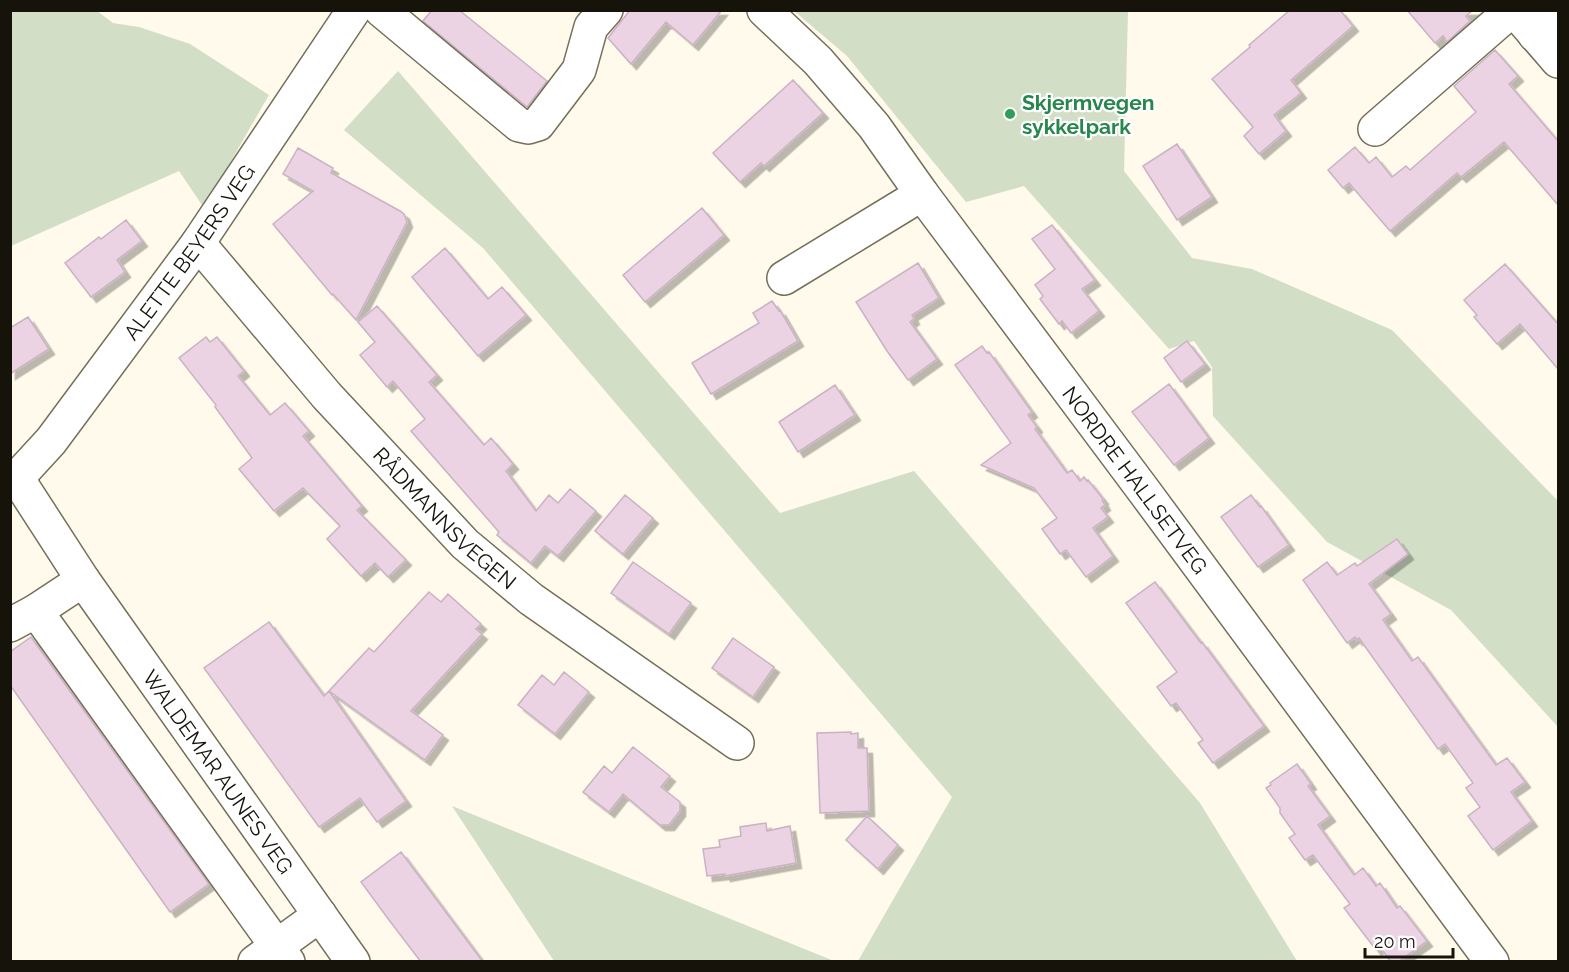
<svg xmlns="http://www.w3.org/2000/svg" width="1569" height="972" font-family="Raleway,sans-serif">
  <style>
    .green { fill: #d3dec7 }
    .building { fill: #ebd3e4; stroke: #c9b2c2; stroke-width: 1.5; filter: url(#shadow) }
    .lines { fill: none; stroke-linecap: round; stroke-linejoin: round }
    .minor-casing { stroke: #756f59; stroke-width: 36 }
    .minor { stroke: #fff; stroke-width: 33 }
    .leisure-dot { fill: #2e9e5b; stroke: #fff; stroke-width: 2 }
    .labels { text-anchor: middle; dominant-baseline: central; stroke-width: 4.5; stroke-linejoin: round; paint-order: stroke }
    .leisure-label { font-size: 21px; font-weight: bold; fill: #27864d; stroke: #fff; text-anchor: start }
    .street-label { font-size: 21px; fill: #15130a; stroke: #fff }
  </style>
  <defs>
    <filter id="shadow"><feDropShadow dx="5.5" dy="5.5" stdDeviation="0" flood-color="#0004"/></filter>
  </defs>
  <rect width="100%" height="100%" fill="#fffaeb"/>
  <path class="green" d="M10,11h87l16,12 26,4 51,17 79,51 -65,113 -25,-37 -168,75z
    M794,11h334l-4,160 68,87 60,11 140,61 166,171v226l-107,-117 -124,-68 -114,-126 -1,-49 -18,-26 -25,8 -145,-163 -58,16 -119,-146z
    M398,71l382,442 134,-42 286,332 97,158h-439l94,-164 -469,-549 -139,-118z
    M452,806l382,155h-280z"/>
  <path class="building" d="M432,10h27l88,71 -20,26 -104,-86z
    M630,10h92l-29,35 -27,-23 -35,42 -23,-26z
    M1290,10h50l13,16 -62,54 10,13 -27,22 12,16 -27,23 -15,-18 9,-9 -41,-48 38,-32 -1,-2z
    M1407,10h66l-7,6 4,5 -23,21 -4,-6 -8,7z
    M1495,50l23,26 -9,8 49,57v64l-54,-63 -43,35 -4,-4 -67,58 -41,-48 -6,5 -15,-18 27,-23 14,16 7,-6 16,20 14,-11 4,4 66,-58 -22,-26z
    M793,80l30,33 -59,53 -3,-3 -21,19 -27,-29z
    M1177,144l35,53 -35,23 -34,-54z
    M298,148l35,20 -2,5 69,38 4,3 3,8 -51,98 -23,-26 -1,1 -59,-71 40,-33 -30,-17z
    M702,208l22,27 -79,67 -22,-27z
    M126,220l16,21 -25,19 8,12 -34,25 -26,-34 34,-26 2,2z
    M1052,225l43,55 -13,9 17,22 -28,22 -9,-12 -3,3 -19,-25 3,-3 -8,-11 20,-16 -23,-30z
    M445,248l43,51 14,-12 24,28 -48,41 -66,-79z
    M918,263l21,35 -27,17 2,4 -4,3 27,37 -29,21 -21,-29 -31,-49z
    M1505,264l53,60v45l-38,-45 -23,20 -23,-27 3,-2 -13,-15z
    M772,301l7,10 1,-1 18,31 -87,53 -19,-31 67,-40 -6,-10z
    M377,306l60,69 -8,7 55,63 7,-7 22,26 -7,7 30,40 13,-16 9,8 12,-14 26,22 -38,45 -13,-10 -14,17 -34,-28 2,-3 -88,-101 14,-12 -32,-38 -6,6 -27,-32 15,-13 -17,-20z
    M28,317l21,32 -39,25v-46z
    M206,337l4,5 7,-5 27,34 -6,5 32,39 15,-12 24,28 -6,5 59,70 -5,4 49,50 -18,17 -13,-14 -14,13 -34,-37 13,-13 -37,-38 -29,23 -35,-42 13,-11 -37,-51 1,-2 -37,-47z
    M1187,341l18,23 -24,18 -17,-24z
    M982,346l5,7 2,-1 43,60 -4,3 9,12 -2,2 32,44 5,-3 8,11 4,-4 3,4 1,-1 15,19 -1,1 3,5 -4,3 7,9 -15,11 20,28 -27,21 -20,-27 -6,4 -18,-25 15,-11 -23,-30 -53,-23 30,-22 -56,-78z
    M1169,384l40,54 -35,27 -42,-53z
    M835,385l20,30 -57,37 -19,-30z
    M625,495l28,23 -30,36 -28,-23z
    M1251,495l9,12 1,-1 28,39 -31,22 -37,-50z
    M1397,539l11,15 -39,30 22,30 -8,6 29,41 6,-4 78,108 11,-7 18,24 -14,10 21,29 -39,29 -25,-34 12,-9 -14,-19 7,-5 -28,-39 -7,5 -79,-111 -2,2 -2,-3 -8,6 -44,-63 24,-18 10,13 18,-12 2,3z
    M633,562l58,41 -22,31 -58,-41z
    M1155,582l46,61 1,-1 62,84 -51,37 -15,-20 5,-3 -27,-37 -5,3 -14,-19 20,-15 -51,-69z
    M429,592l12,10 7,-8 33,30 -5,5 6,5 -71,77 32,24 -18,25 -96,-69 40,-43 5,4z
    M269,622l55,74 5,-5 77,110 -29,21 -17,-24 -41,29 -115,-159z
    M31,637l178,247 -39,28 -160,-227v-33z
    M733,638l41,29 -21,30 -41,-29z
    M564,672l25,20 -34,42 -37,-29 24,-30 12,10z
    M851,732v2l7,-1v15h9l2,63 -49,2 -3,-80z
    M633,747l37,29 -9,11 19,15v9l-11,14h-9l-37,-31 -14,18 -26,-20 21,-26 8,7z
    M1297,764l14,20 -3,2 22,30 -12,9 36,50 9,-7 13,18 4,-3 17,25 3,-2 27,35 -29,21h-7l-11,-15 -4,3 -32,-42 6,-4 -37,-49 -8,5 -16,-22 6,-4 -15,-21v-5l-14,-20 5,-3 -1,-2z
    M867,816l31,29 -20,24 -32,-29z
    M766,823l1,8 23,-5 6,37 -71,13v-2l-18,2 -4,-27 17,-2 -1,-7 22,-4 -1,-9z
    M401,852l82,110h-62l-32,-42 -28,-38z"/>
  <g class="lines">
    <defs>
      <g id="minor">
        <path d="M381,10l138,115 9,2 10,-3 41,-54 12,-43 15,-17"/>
        <path id="s1" d="M764,10l54,51 56,65 48,68 222,297 348,471"/>
        <path d="M1514,10l44,51"/>
        <path d="M1535,35l23,-24"/>
        <path d="M1375,129l137,-119"/>
        <path id="s2" d="M198,243l129,153 138,148 66,55 206,144"/>
        <path d="M784,278l138,-84"/>
        <path id="s3" d="M17,478l66,102 270,382"/>
        <path id="s4" d="M10,481l7,-3 34,-37 147,-198 156,-233"/>
        <path d="M36,611l252,351"/>
        <path d="M10,625l26,-14 47,-31"/>
        <path d="M255,962l65,-47"/>
      </g>
    </defs>
    <use href="#minor" class="minor-casing"/>
    <use href="#minor" class="minor"/>
  </g>
  <circle class="leisure-dot" cx="1010" cy="114" r="6"/>
  <g class="labels">
    <g class="leisure-label">
      <text x="1022" y="102">Skjermvegen<tspan x="1022" dy="24">sykkelpark</tspan></text>
    </g>
    <g class="street-label">
      <text stroke="none"><textPath href="#s4" startOffset="292">ALETTE BEYERS VEG</textPath></text>
      <text stroke="none"><textPath href="#s1" startOffset="600">NORDRE HALLSETVEG</textPath></text>
      <text stroke="none"><textPath href="#s2" startOffset="370">RÅDMANNSVEGEN</textPath></text>
      <text stroke="none"><textPath href="#s3" startOffset="356">WALDEMAR AUNES VEG</textPath></text>
    </g>
  </g>
  <rect width="1569" height="972" fill="none" stroke="#15130a" stroke-width="24"/>
  <path d="M1365 948v9h88v-9" fill="none" stroke="#15130a" stroke-width="3"/>
  <text x="1374" y="948" font-size="18" fill="#15130a" stroke="#ffffff" stroke-width="4.5" paint-order="stroke">20 m</text>
</svg>
